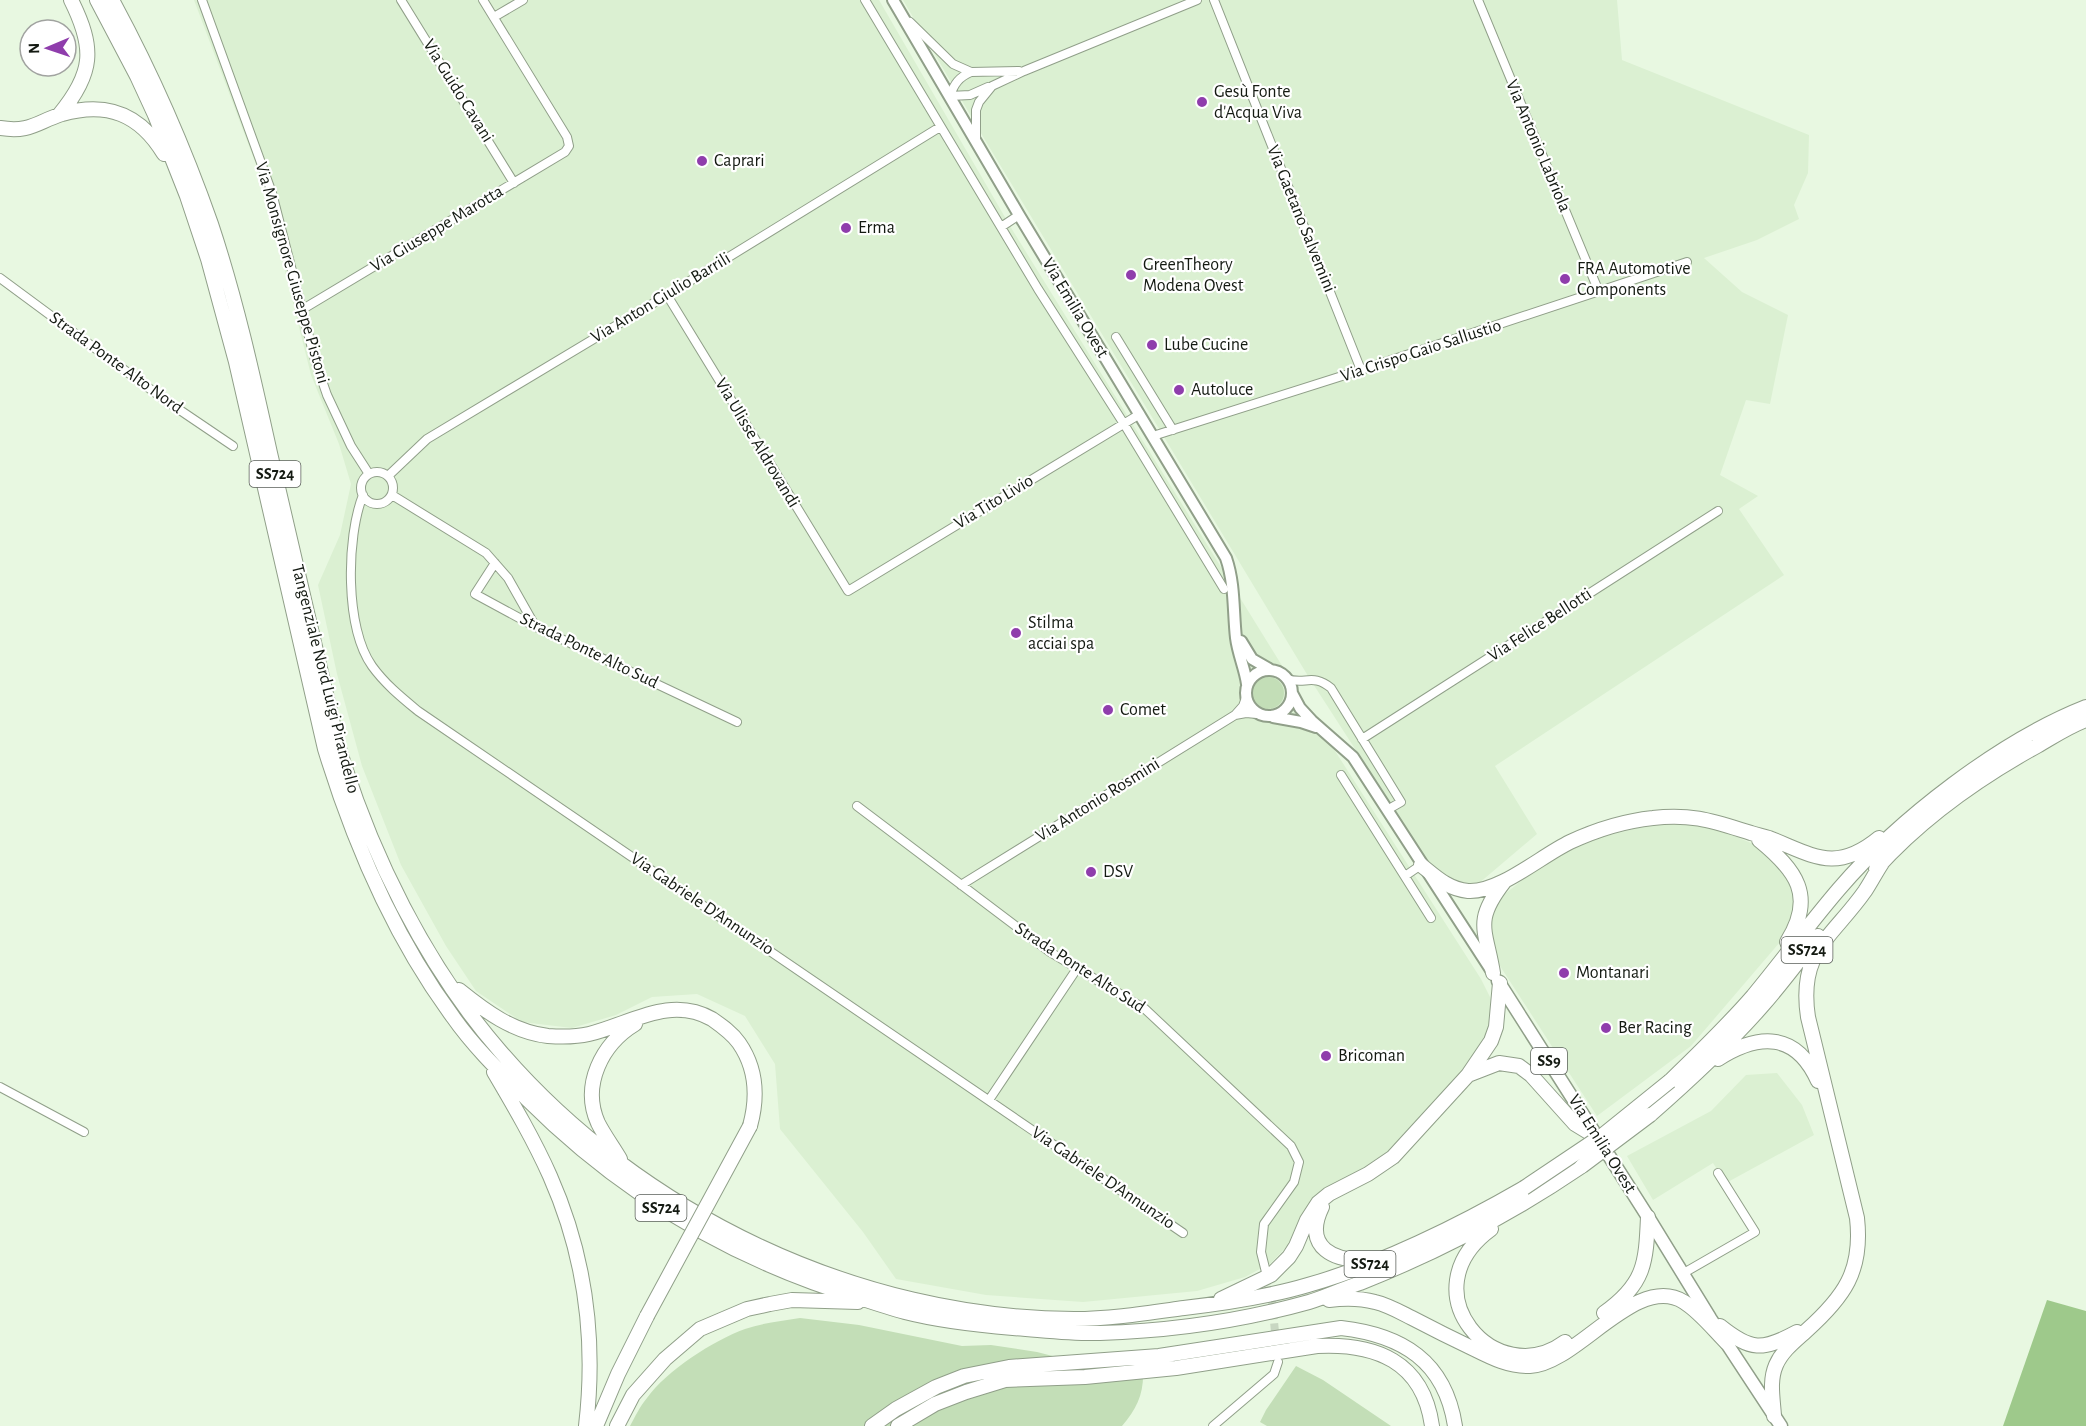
<svg xmlns="http://www.w3.org/2000/svg" width="2086" height="1426" font-family="'Alegreya Sans',sans-serif">
  <style>
    .built { fill: #dbf0d2 }
    .green { fill: #c3deb7 }
    .forest { fill: #9ec98b }
    .lines { fill: none; stroke-linecap: round; stroke-linejoin: round }
    .street-tunnel { stroke: #c8d7c2; stroke-width: 8; stroke-dasharray: 8 4; stroke-linecap: butt }
    .street-casing { stroke: #909f89; stroke-width: 10 }
    .secondary-casing { stroke: #909f89; stroke-width: 14 }
    .primary-casing { stroke: #909f89; stroke-width: 15 }
    .highway-casing { stroke: #909f89; stroke-width: 16 }
    .street { stroke: #fff; stroke-width: 8 }
    .secondary { stroke: #fff; stroke-width: 10 }
    .primary { stroke: #fff; stroke-width: 12 }
    .highway { stroke: #fff; stroke-width: 14 }
    .highway-bridge-casing { stroke: #909f89; stroke-width: 16; stroke-linecap: butt }
    .highway-bridge { stroke: #fff; stroke-width: 14 }
    .poi-dot { fill: #8f3dac; stroke: #fff; stroke-width: 2 }
    .labels { text-anchor: middle; dominant-baseline: central; stroke-width: 4.5; stroke-linejoin: round; paint-order: stroke }
    .shield { fill: #fff; stroke: #5a5f59; stroke-width: 1.5 }
    .shield-label { font-size: 16px; font-weight: bold; fill: #141a12 }
    .street-label { font-size: 18px; fill: #141a12; stroke: #fff }
    .poi-label { font-size: 18px; fill: #141a12; stroke: #fff; text-anchor: start }
  </style>
  <rect width="100%" height="100%" fill="#e8f8e1"/>
  <path class="built" d="M194,0h685l134,231 315,509 153,239 9,18 2,18 -6,26 -56,68 -44,47 -86,65 -12,24 -17,18 -26,14 -48,14 -114,11 -97,-7 -90,-16 -33,-47 -83,-103 -5,-65 -30,-48 -48,-22 -45,3 -36,18 -44,13 -50,-6 -46,-31 -30,-45 -45,-81 -39,-99 -25,-92 -19,-89 22,-50 11,-51 -12,-40 -28,-69 -48,-192z
    M903,0h714l5,60 187,75 -1,38 -14,32 5,14 -42,21 -53,18 38,34 46,23 -18,89 -24,-4 -26,75 38,21 -19,13 45,66 -289,191 42,68 -59,50 -14,1 -19,-6 -14,-13 -12,-18 -111,-172 -323,-536z
    M1678,823l40,6 40,17 24,21 9,17 3,25 -14,33 -89,104 -94,70 -106,-164 -2,-34 8,-18 33,-26 31,-20 33,-15 44,-11z
    M1777,1073l25,32 12,30 -88,48 -13,-20 -60,37 -26,-44 84,-45 35,-36z"/>
  <path class="green" d="M1252 693a16 16 0 1 1 32 0a16 16 0 1 1-32 0Z
    M800,1318l59,7 103,21 29,-1 46,7 35,9 57,3 14,7c1,22 -6,38 -21,55h-492c5,-9 10,-20 17,-28 19,-27 67,-58 98,-69 18,-6 36,-8 55,-11z
    M1296,1366l27,14 68,46h-124l-7,-4 6,-12z"/>
  <path class="forest" d="M2047,1300l39,11v115h-83z"/>
  <g class="lines">
    <path class="street-tunnel" d="M1267,1276l5,25 4,41"/>
    <defs>
      <path id="street" d="M202,0l70,193 43,167 12,35 24,51 18,28
        M401,0l113,183
        M865,0l173,289 86,135 100,165
        M1214,0l147,370
        M1478,0l121,292
        M494,17l29,-17
        M910,22l43,42 18,8 48,-1
        M971,72c-12,5 -17,12 -21,24l20,-1 18,-8
        M976,139v-29l3,-8 13,-16 32,-15 173,-71
        M1001,227l18,-12
        M0,278l165,122 68,46
        M667,295l181,296 292,-177
        M303,309l262,-157 4,-6 -2,-9 -84,-137
        M1116,337l57,93
        M1153,436l208,-66 326,-108
        M361 488a16 16 0 1 1 32 0a16 16 0 1 1-32 0Z
        M388,476l39,-37 240,-144 273,-168
        M363,495c-17,43 -18,133 9,171 13,18 29,31 46,45l765,522
        M392,495l94,58 22,25 26,46
        M495,563l-20,31 59,32 203,96
        M1287,679c18,6 26,-6 44,9l70,114 -14,8
        M1235,715l11,-2 11,1
        M1362,739l356,-228
        M1341,775l90,143
        M857,806l193,146 95,57 146,137 8,16 -5,20 -30,42 -3,28 5,20
        M1405,876l16,-11
        M961,885l274,-170 8,-9 3,-8
        M0,1087l84,45
        M989,1100l87,-130
        M1682,1274l73,-42 -37,-59
        M1213,1426l61,-52 4,-12"/>
      <path id="secondary" d="M893,0l126,215 207,343c9,26 7,53 10,80 2,16 9,31 11,46
        M1241,641l11,18 19,11
        M1246 693a23 23 0 1 1 46 0a23 23 0 1 1-46 0Z
        M1292,693l8,15 12,13 41,36 138,213
        M1273,717l28,5 15,5"/>
      <path id="primary" d="M1498,981l150,236 62,101 71,108"/>
      <path id="highway" d="M97,0l40,76 18,39 32,81 21,63 28,103 89,387c29,95 69,188 128,268 21,30 48,56 74,82 93,93 206,161 333,199 15,5 30,10 45,14 35,9 72,13 108,16 29,2 58,6 87,5 70,-2 141,-12 209,-31 17,-5 34,-13 51,-19 78,-31 153,-70 222,-117
        M112,0c39,72 72,147 99,224 25,75 42,152 59,229 23,98 45,195 68,292 32,108 88,221 162,306 140,163 358,267 574,268 37,0 74,-6 110,-11 42,-5 84,-11 124,-23 71,-20 152,-60 216,-97
        M59,115c35,-42 36,-67 12,-115
        M0,128c30,5 37,-6 62,-14 45,-13 78,0 102,40
        M1759,840c37,30 57,56 28,102
        M1421,865c15,12 27,24 47,26 31,2 73,-35 102,-49 26,-12 54,-21 83,-24 39,-5 62,4 98,15 6,2 12,3 18,5 44,17 66,36 110,0
        M1876,869c45,-50 103,-91 161,-123 16,-9 32,-20 49,-26
        M1493,973c-7,-44 -20,-51 11,-91
        M459,990c26,21 54,42 89,46 13,1 28,1 41,-2 41,-10 81,-39 123,-15 10,7 20,14 27,24 18,26 19,54 11,83
        M1718,1059c41,-26 78,-27 100,22
        M494,1072c20,34 40,68 56,104 35,79 46,165 36,250
        M1468,1075l31,-12 20,3 12,9 44,49 23,14
        M1670,1081c29,-28 57,-55 83,-85 29,-35 56,-72 86,-107 60,-70 161,-148 247,-182
        M1650,1115c40,-35 79,-71 113,-110 20,-23 37,-46 55,-69
        M620,1159c-7,-12 -16,-24 -22,-36 -17,-38 4,-79 37,-99
        M1322,1207c-20,41 13,56 49,52
        M1491,1229c-85,62 5,164 74,113
        M1221,1299l50,-24 18,-18 7,-11 11,-26 11,-17 11,-9 39,-20 25,-17 75,-82 23,-34 5,-14 4,-44
        M1329,1300c16,-2 31,-2 46,2 13,3 25,10 37,16 21,11 41,21 62,31 18,9 36,18 56,17 47,-2 106,-94 154,-64 16,10 30,28 43,41
        M1604,1313c41,-29 42,-50 44,-96
        M1720,1326c31,25 42,25 77,6
        M1774,1416c-1,-17 -5,-35 2,-51 6,-14 19,-24 30,-34 38,-34 57,-60 51,-113l-49,-201c-10,-66 24,-79 57,-126 6,-9 11,-19 17,-28
        M596,1426l22,-52 29,-58
        M617,1426l16,-31 32,-36 35,-30 47,-20 23,-5 22,-4 66,2
        M872,1426l24,-17 40,-22 28,-11 45,-9 150,-11 182,-28c61,7 104,33 114,98
        M898,1426l37,-22 31,-12 39,-12 80,-3 91,-9 141,-22c58,-3 106,15 115,80"/>
    </defs>
    <use href="#street" class="street-casing"/>
    <use href="#secondary" class="secondary-casing"/>
    <use href="#primary" class="primary-casing"/>
    <use href="#highway" class="highway-casing"/>
    <use href="#street" class="street"/>
    <use href="#secondary" class="secondary"/>
    <use href="#primary" class="primary"/>
    <use href="#highway" class="highway"/>
    <defs>
      <path id="highway-bridge" d="M1582,1166l68,-51
        M1524,1188l79,-53 67,-54
        M647,1316l103,-190"/>
    </defs>
    <use href="#highway-bridge" class="highway-bridge-casing"/>
    <use href="#highway-bridge" class="highway-bridge"/>
  </g>
  <g class="poi-dot">
    <circle cx="1202" cy="102" r="6"/>
    <circle cx="702" cy="161" r="6"/>
    <circle cx="846" cy="228" r="6"/>
    <circle cx="1131" cy="275" r="6"/>
    <circle cx="1565" cy="279" r="6"/>
    <circle cx="1152" cy="345" r="6"/>
    <circle cx="1179" cy="390" r="6"/>
    <circle cx="1016" cy="633" r="6"/>
    <circle cx="1108" cy="710" r="6"/>
    <circle cx="1091" cy="872" r="6"/>
    <circle cx="1564" cy="973" r="6"/>
    <circle cx="1606" cy="1028" r="6"/>
    <circle cx="1326" cy="1056" r="6"/>
  </g>
  <g class="labels">
    <g class="shield">
      <rect x="249.5" y="461" width="51" height="26" rx="4.5"/>
      <rect x="1781.5" y="937" width="51" height="26" rx="4.5"/>
      <rect x="1531" y="1048" width="36" height="26" rx="4.5"/>
      <rect x="635.5" y="1195" width="51" height="26" rx="4.5"/>
      <rect x="1344.5" y="1251" width="51" height="26" rx="4.5"/>
    </g>
    <g class="shield-label">
      <text x="275" y="474">SS724</text>
      <text x="1807" y="950">SS724</text>
      <text x="1549" y="1061">SS9</text>
      <text x="661" y="1208">SS724</text>
      <text x="1370" y="1264">SS724</text>
    </g>
    <g class="street-label">
      <text transform="translate(458 91) rotate(58)">Via Guido Cavani</text>
      <text transform="translate(1538 146) rotate(67)">Via Antonio Labriola</text>
      <text transform="translate(1301 219) rotate(68)">Via Gaetano Salvemini</text>
      <text transform="translate(437 229) rotate(-31)">Via Giuseppe Marotta</text>
      <text transform="translate(292 273) rotate(74)">Via Monsignore Giuseppe Pistoni</text>
      <text transform="translate(661 298) rotate(-31)">Via Anton Giulio Barrili</text>
      <text transform="translate(1075 308) rotate(59)">Via Emilia Ovest</text>
      <text transform="translate(1421 351) rotate(-18)">Via Crispo Gaio Sallustio</text>
      <text transform="translate(116 363) rotate(36)">Strada Ponte Alto Nord</text>
      <text transform="translate(757 443) rotate(59)">Via Ulisse Aldrovandi</text>
      <text transform="translate(994 502) rotate(-31)">Via Tito Livio</text>
      <text transform="translate(1540 625) rotate(-33)">Via Felice Bellotti</text>
      <text transform="translate(589 651) rotate(26)">Strada Ponte Alto Sud</text>
      <text transform="translate(325 679) rotate(76)">Tangenziale Nord Luigi Pirandello</text>
      <text transform="translate(1098 800) rotate(-32)">Via Antonio Rosmini</text>
      <text transform="translate(702 904) rotate(34)">Via Gabriele D'Annunzio</text>
      <text transform="translate(1080 968) rotate(33)">Strada Ponte Alto Sud</text>
      <text transform="translate(1602 1144) rotate(58)">Via Emilia Ovest</text>
      <text transform="translate(1103 1178) rotate(34)">Via Gabriele D'Annunzio</text>
    </g>
    <g class="poi-label">
      <text x="1214" y="92">Gesù Fonte<tspan x="1214" dy="21">d'Acqua Viva</tspan></text>
      <text x="714" y="161">Caprari</text>
      <text x="858" y="228">Erma</text>
      <text x="1143" y="265">GreenTheory<tspan x="1143" dy="21">Modena Ovest</tspan></text>
      <text x="1577" y="269">FRA Automotive<tspan x="1577" dy="21">Components</tspan></text>
      <text x="1164" y="345">Lube Cucine</text>
      <text x="1191" y="390">Autoluce</text>
      <text x="1028" y="623">Stilma<tspan x="1028" dy="21">acciai spa</tspan></text>
      <text x="1120" y="710">Comet</text>
      <text x="1103" y="872">DSV</text>
      <text x="1576" y="973">Montanari</text>
      <text x="1618" y="1028">Ber Racing</text>
      <text x="1338" y="1056">Bricoman</text>
    </g>
  </g>
  <g transform="translate(48 48) rotate(268)"><circle r="28" fill="#ffffff" stroke="#a1a3a0" stroke-width="1.5"/>
  <path d="M0-4.5L10 22L0 15L-10 22Z" fill="#8f3dac"/>
  <text y="-9" font-size="16" font-weight="bold" text-anchor="middle" fill="#141a12">N</text>
  </g>
</svg>
